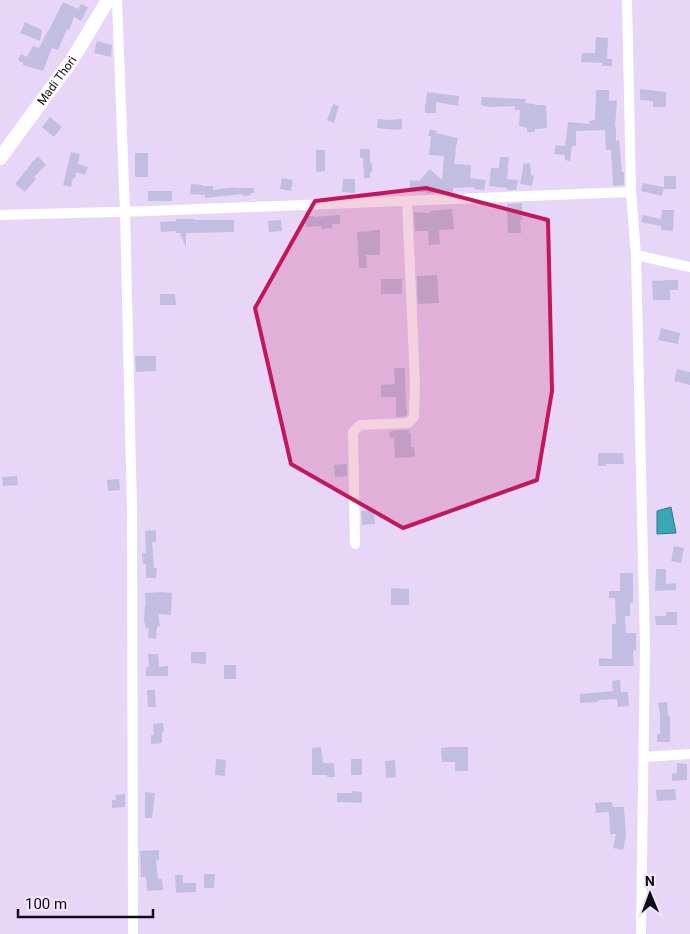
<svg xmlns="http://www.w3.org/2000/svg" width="690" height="934" font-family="Roboto,sans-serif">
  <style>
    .water { fill: #38a8b7; stroke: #2c7986 }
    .building { fill: #c2bee1 }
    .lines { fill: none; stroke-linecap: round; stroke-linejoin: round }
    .street { stroke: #fff; stroke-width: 10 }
    .secondary { stroke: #fff; stroke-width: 14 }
    .marked { fill: #c2185b; fill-opacity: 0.2; stroke: #c2185b; stroke-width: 4; stroke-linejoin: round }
    .labels { text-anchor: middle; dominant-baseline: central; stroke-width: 4; stroke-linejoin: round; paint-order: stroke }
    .street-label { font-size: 12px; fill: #100a15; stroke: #f1e7fb }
  </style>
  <rect width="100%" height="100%" fill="#e8d6f8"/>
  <path class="water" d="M671,507l5,26 -19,1v-23z"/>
  <path class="building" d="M63,2l15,7 3,-5 7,3 -7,14 -7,-4 -5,13 -2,-1 -9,21 -6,-2 -9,23 -20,-6v-2l-5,-3 3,-6 6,3 6,-11 6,2 8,-16h1z
    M25,22l17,8 -2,11 -20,-8z
    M596,37l12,1 -1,21h5v7h-10v-3l-21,-1 1,-9h13z
    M97,41l15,4 -1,12 -17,-4z
    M640,89l26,3v15h-13v-6l-13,-1z
    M596,90h13v11l8,-1 -2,27h1v14l3,-1 3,32h2v13l-11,1 -2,-36h-5l-1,-20 -29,1v15h-4l-2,15 -5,-1v-5l-11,-1 2,-9 9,1 3,-24 22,2 -1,-3 6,-1z
    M427,92l32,4 -1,10 -22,-4v11h-11v-9h1z
    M482,97l44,2 -1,4 10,1v1h11l1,23 -12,1v3h-8v-4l-8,-2 1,-16h-5v-4l-26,1 -8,-2z
    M333,104l6,2 -5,17 -7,-3z
    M50,117l12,10 -8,10 -12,-10z
    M378,119l11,1 13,-1v10l-7,1 -18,-2z
    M430,129l7,2 -1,2 22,5 -3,13h1l-2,13 17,1 -1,13 16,2 -2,10 -10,-1v-2l-21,1v4l-27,1v-1h-16v-12l9,1 11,-12 12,11 2,-24 -15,-1 2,-19h-3z
    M360,149h10v14h2v9h-2v6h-6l-1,-20h-3z
    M316,150h9v21l-9,1z
    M71,152l9,2 -2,10 10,3 -3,8 -9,-3 -1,6h-2l-2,9 -8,-2z
    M135,153h13v24h-13z
    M38,156l8,9 -12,12 2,2 -11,13 -10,-8 16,-20v-1z
    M500,157h9l-2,22 11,1 -2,10h-9v-2l-18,-2 2,-18h8z
    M530,163l1,12 3,1 -2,10 -12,-2 3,-15v-5z
    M664,176h12v13h-12z
    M282,178l11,2 -2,11 -11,-2z
    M343,179h12v14l-13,-1z
    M643,183l21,4 -2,9 -21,-5z
    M191,184l12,1v1h10v4l22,-3v1h19v5h-4l1,2 -8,1v-2l-38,4v-3l-15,-1z
    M148,191h24v10h-24z
    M522,203v17h-2l1,13h-13l-1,-29z
    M452,209l2,20 -15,1 1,14 -11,1 -1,-14h-13l-1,-19 16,1v-2z
    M662,210h12l-1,21 -12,-1v-4l-20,-4 2,-7 18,4z
    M340,215v9h-8l1,4 -11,1 -1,-3 -15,1 -1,-11h9v1z
    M176,219h19v1h39v12l-48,1v15l-6,-15h-4v-2l-15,1 -1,-10 16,-1z
    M281,220l1,11 -13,1 -1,-11z
    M371,230h9v25h-14l1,13h-8l-2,-36 14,-1z
    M437,275l2,28 -21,1 -1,-28z
    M381,279h21v15h-21z
    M671,280h7v10h-8v10h-17l-1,-19z
    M160,294h15l1,11h-16z
    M661,328l19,5 -2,11 -20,-4z
    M135,356h21v15l-20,1z
    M394,368h11l1,41h1v5l-2,2 -9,1v-20h-15v-12l14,-1z
    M677,369l13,3v13l-16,-4z
    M397,430h12v3h2v14h3l1,10 -20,1 -1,-20h-4l-1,-6z
    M598,453h25l1,11h-18v2h-8z
    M347,464v12l-12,1 -1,-12z
    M17,476l1,9 -15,1 -1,-9z
    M119,479l1,11 -12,1 -1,-11z
    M369,510h5l1,14 -13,1 -1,-14z
    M156,530v12h-4l2,26h3l-1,10h-10v-14h-3l-1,-11h4l-1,-22z
    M674,546l10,2 -3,15 -10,-2z
    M656,569h10v15l10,-1v7l-21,1z
    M620,573h13v30h-3v13h-5l1,17h10v17l-3,1 1,15h-35v-8l13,1v-35h4l-1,-26h-6v-7h11z
    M391,588l18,1v16h-18z
    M161,592l11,1 -1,22 -13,-1 2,12 -3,1 -1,12 -8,-1 1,-10 -3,1 -2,-9 1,-14h1l-1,-13z
    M666,612h11v13h-21l-1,-9h11z
    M191,652h15v12l-15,-1z
    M148,654h10l1,13 9,-1v10h-22v-9h3z
    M224,665h12v14h-12z
    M620,680l1,12h7l1,14 -11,1 -1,-8 -19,1v2l-18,1v-9l33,-3 -1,-10z
    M147,690h8l1,17h-8z
    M667,702l1,14h2v26h-13v-8h3v-20l-2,-11z
    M163,723l1,9h-2v11l-11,1v-9h3l-1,-11z
    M321,747l2,16h11l1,14h-8v-2h-15v-27z
    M451,747h17v24h-13v-9h-13l-1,-14z
    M216,759l10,1 -1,16 -10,-1z
    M351,759h11v16h-11z
    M395,760l1,17 -10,1 -1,-17z
    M677,763l10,1v16l-15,1v-7l5,-1z
    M675,789l1,11 -19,1 -1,-11z
    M352,791l10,1v11l-25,-1v-9h15z
    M145,792l10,1 -3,25h-7z
    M125,794v13l-13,1v-8h4l-1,-5z
    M612,802l1,5h11l2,29 -3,14 -10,-2 3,-14h-6l-1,-22 -13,1 -1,-10z
    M159,850v10h-3l2,19h4l1,11 -16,1 -1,-14h-5l-1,-26z
    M204,874h11l-1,14h-10z
    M175,875h8v8h13v9l-20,1z"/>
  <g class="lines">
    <path class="street" d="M117,0l8,212 7,299 1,423
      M627,0l4,192 5,63 9,391 -4,288
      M0,215l150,-4 481,-19
      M636,255l54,12
      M355,544l-2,-112 7,-7 48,-2 6,-6 1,-34 -8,-182
      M644,757l46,-3"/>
    <path class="secondary" id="s1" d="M0,158l72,-98 36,-60"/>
  </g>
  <path class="marked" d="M426,188l122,32 4,171 -15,89 -134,48 -112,-64 -36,-156 60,-107z"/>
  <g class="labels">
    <g class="street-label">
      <text stroke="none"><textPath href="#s1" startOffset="96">Madi Thori</textPath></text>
    </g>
  </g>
  <g transform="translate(650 894) rotate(359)" stroke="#f1e7fb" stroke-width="4" paint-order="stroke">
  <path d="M0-4L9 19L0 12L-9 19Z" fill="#100a15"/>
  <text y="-8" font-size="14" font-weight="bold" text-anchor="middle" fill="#100a15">N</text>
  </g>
  <path d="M18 909v8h135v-8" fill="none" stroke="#100a15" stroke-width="2.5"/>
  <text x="25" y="909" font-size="15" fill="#100a15" stroke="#f1e7fb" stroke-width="4" paint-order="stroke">100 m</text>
</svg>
